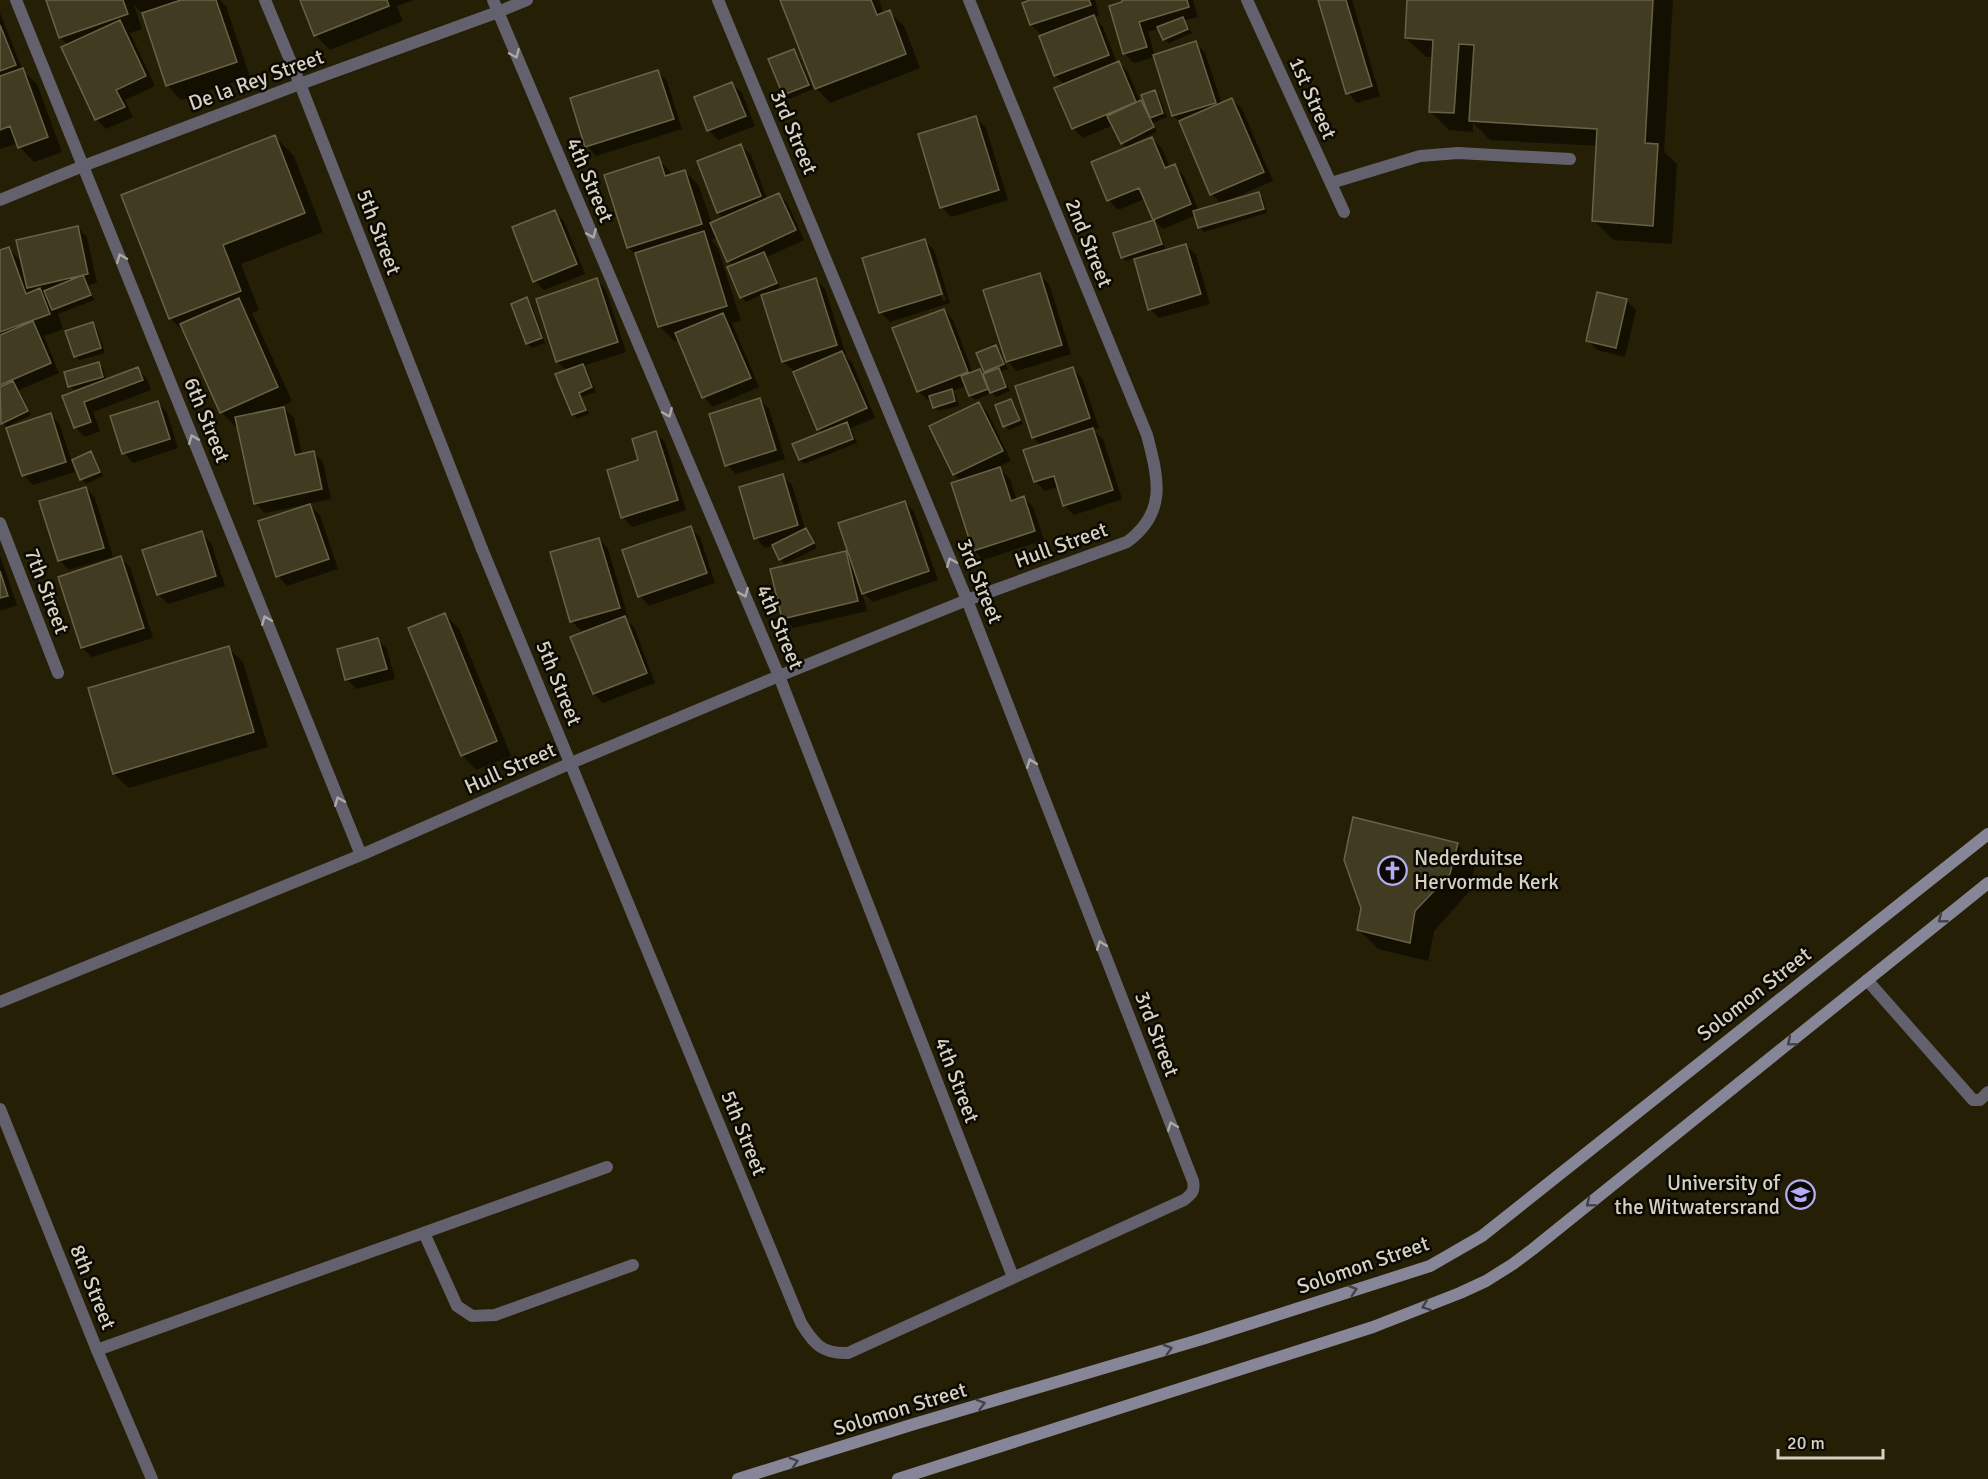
<svg xmlns="http://www.w3.org/2000/svg" width="1988" height="1479" font-family="Signika,sans-serif">
  <style>
    .shadow { fill: #0007; fill-rule: evenodd }
    .building { fill: #403b21; stroke: #686347; stroke-width: 1.5 }
    .lines { fill: none; stroke-linecap: round; stroke-linejoin: round }
    .service { stroke: #62616d; stroke-width: 12 }
    .pedestrian { stroke: #62616d; stroke-width: 12 }
    .minor { stroke: #62616d; stroke-width: 12 }
    .tertiary { stroke: #62616d; stroke-width: 12 }
    .secondary { stroke: #878699; stroke-width: 12 }
    .oneway { stroke: #adaaa5 }
    .oneway2 { stroke: #434146 }
    .labels { text-anchor: middle; dominant-baseline: central; stroke-width: 5; stroke-linejoin: round; paint-order: stroke }
    .street-label { font-size: 21px; fill: #d5d2c3; stroke: #0b0902 }
    .poi-label { font-size: 21px; fill: #d5d2c3; stroke: #0b0902; text-anchor: start }
  </style>
  <rect width="100%" height="100%" fill="#241f05"/>
  <path class="shadow" d="M47,0h173l6,6 24,71 -69,23 -14,-15 -24,-74 -2,1 -7,-7 8,24 -12,4 25,53 -30,14 8,17 -27,12 -10,-10 -33,-71 5,-3 -8,-8z
    M301,0h113l-17,6 6,15 -73,29 -15,-15z
    M782,0h97l5,14 5,-2 15,14 16,42 -90,35 -14,-15z
    M1035,0h60l4,15 -5,2 9,10 14,36h2l9,9 13,31 7,7 7,-18 4,4 8,21 -14,6 4,9 -23,11 1,3 17,-7 10,9 8,20 4,-2 10,10 15,35 23,-7 -10,-10 -30,-70 -9,-8 -18,-59 -21,6 -10,-10 -1,-53h70l5,17 -13,3 7,13 -23,10 -5,-4 -5,-11 -11,4 7,24 41,-13 9,10 17,51 10,-5 10,10 31,72 -44,19 1,2 28,-8 5,4 4,15 -63,19 -4,-5 -4,-12 -33,14 -7,-7 10,29 20,-6 10,10 14,49 -51,14 -9,-9 -15,-51 -9,3 -4,-4 -7,-23 41,-13 -11,-22 -27,11 -9,-10 19,-51 -6,-6 -9,-18 -30,13 -10,-10 -8,-42 -10,-11 -12,-39 -12,-11z
    M1320,0h32l28,96 -23,7 -9,-10z
    M1409,0h264l-9,152 13,12 -5,80 -59,-4 -19,-19 4,-75 -108,-6 -17,-17v9l-24,-2 -19,-19 3,-54h-7l-20,-19z
    M0,13l23,58 14,13 25,68 -28,10 -14,-15 -2,-4 -18,6z
    M793,51l5,4 15,34 -24,10 -4,-5z
    M658,72l9,9 15,48 -86,27 -9,-10z
    M732,84l10,9 13,33 -37,14 -9,-10 -13,-32z
    M976,118l10,10 22,72 -57,17 -9,-10z
    M275,137l19,19 29,76 -82,32 18,46 -7,3 40,88 -16,9 8,-2 10,10 8,37 12,-2 9,9 8,37 -66,14 -10,-10 -17,-77 -2,1 -15,-15 -35,-78 -16,-16z
    M741,146l10,9 16,44 12,-5 9,10 16,36 -37,17 14,33 35,-11 9,10 21,65 -2,1 8,7 23,56 -24,10 6,15 -53,21 -4,-4 23,-27 -4,-4 -25,-58 -11,-9 -21,-67 -16,7 -4,-4 -13,-30 5,-2 -6,-5 -10,-23 -7,2 7,8 23,73 -9,2 27,64 -46,20 -9,-10 -24,-57 -6,1 -14,-14 -22,-70 -10,-10 30,-88 15,16 12,-4 14,15 13,38 12,-5 -6,-7z
    M555,212l9,9 21,53 -41,16 -9,-9z
    M78,228l9,9 10,46 -9,2 6,15 -36,14 5,15 -19,7 15,37 -40,17 12,25 -25,12 -6,-8v-168l8,-3 15,15z
    M924,240l10,10 16,53 -60,19 -10,-10zM927,250h3l16,50 -3,1z
    M1039,274l10,10 22,70 -54,17 -11,-11z
    M597,280l9,10 20,62 -43,14 4,4 9,22 -14,5 7,17 -12,5 -4,-5 -6,-43 -9,-9 -20,-62z
    M527,299l4,4 14,40 -13,5 -5,-5z
    M1626,300l10,10 -11,47 -28,-7 -9,-10z
    M944,310l9,10 20,53 7,-3 4,5 4,-1 -10,-20 18,-7 4,4 8,18 -8,3 10,19 -14,6 -4,-4 -17,7 -4,-4 -4,-10 -15,5 4,4 3,11 -20,5 -5,-4 -2,-8 -4,1 -10,-9z
    M93,324l4,4 8,25 -26,7 -4,-4z
    M99,364l4,4 3,13 32,-12 9,10 4,11 -58,22 7,19 -15,6 -10,-10 1,-35 -6,-6z
    M1072,368l10,10 17,50 -6,2 10,9 19,60 -48,16 -10,-10 -6,-18 -13,4 -10,-10 7,-35 -9,-9z
    M760,400l9,9 16,50 -49,15 -9,-9z
    M1011,400l4,5 8,19 -14,6 -4,-4z
    M157,402l10,10 11,36 -45,15 -9,-10 -12,-36z
    M979,404l9,9 23,48 -13,6 12,12 7,21 7,-2 9,9 11,33 -61,20 -9,-10 -13,-68 -7,-8z
    M51,415l9,10 15,47 -42,13 -10,-10z
    M656,433l9,9 21,68 -54,17 -9,-10 17,-56z
    M90,453l5,5 8,18 -17,8 -4,-5z
    M782,476l10,9 13,44 5,5 7,14 -32,16 -4,-5 -7,-14 -9,3 -9,-10z
    M86,488l9,10 18,59 -44,13 -10,-10z
    M905,502l9,10 24,68 -65,22 -11,-10 5,19 -74,17 -10,-10 63,-65 6,5z
    M310,506l10,9 18,54 -51,17 -9,-10z
    M690,528l10,9 15,46 -66,23 -9,-10z
    M201,533l10,10 14,43 -57,18 -10,-10z
    M599,539l9,10 20,68 -3,1 9,9 21,56 -52,20 -9,-9 -6,-65 -7,2 -9,-10z
    M0,555l17,50 -17,6z
    M121,558l9,9 23,71 -61,19 -10,-9 -22,-70z
    M445,615l14,14 52,127 -35,14 -14,-15z
    M378,640l9,9 8,30 -39,10 -9,-10z
    M228,648l15,14 25,85 -139,41 -15,-14z
    M1457,844l19,19 -8,30 -34,38 -6,30 -50,-12 -19,-19z"/>
  <path class="building" d="M46,0h77l5,14 -69,24z
    M181,0h35l21,62 -71,24 -24,-73z
    M300,0h87l2,6 -75,30z
    M780,0h91l6,15 13,-5 16,44 -91,35z
    M1030,0h59l2,5 -61,20 -8,-22z
    M1122,0h65l2,7 -50,15 8,25 -24,7 -14,-48 13,-4z
    M1318,0h28l26,86 -26,8z
    M1407,0h246l-8,143 13,1 -5,82 -61,-5 5,-92 -128,-8 5,-76 -15,-1 -5,69 -25,-1 4,-72 -28,-2z
    M1094,15l15,40 -55,21 -15,-40z
    M1183,17l5,12 -25,11 -6,-13z
    M120,20l26,56 -30,14 9,17 -30,13 -34,-73z
    M0,25l16,40 -16,6z
    M1196,41l20,62 -44,13 -19,-61z
    M794,49l15,36 -26,10 -15,-36z
    M1119,61l17,41 -64,27 -18,-41z
    M23,68l25,69 -30,11 -8,-22 -10,4v-54z
    M658,70l16,49 -89,28 -15,-49z
    M732,82l14,34 -39,15 -13,-34z
    M1155,90l8,23 -13,5 -9,-23z
    M1232,98l32,74 -54,23 -31,-74z
    M1141,100l13,27 -33,17 -14,-28z
    M976,116l23,74 -59,18 -22,-74z
    M275,135l30,78 -82,32 18,46 -72,28 -48,-124z
    M1152,137l13,31 10,-4 16,40 -38,16 -14,-32 -32,13 -16,-39z
    M741,144l20,52 -44,17 -20,-52z
    M659,157l6,19 20,-6 17,54 -75,24 -23,-73z
    M1259,192l5,17 -66,19 -5,-17z
    M779,193l17,37 -69,32 -17,-39z
    M555,210l22,54 -44,18 -21,-55z
    M1154,220l8,24 -41,14 -8,-25z
    M78,226l10,48 -61,14 -11,-48z
    M704,231l23,75 -69,21 -23,-74z
    M925,239l17,55 -63,19 -17,-55z
    M1186,244l15,50 -53,16 -14,-51z
    M9,247l17,47 14,-6 10,26 -50,18v-82z
    M764,252l13,31 -37,15 -13,-31z
    M1040,273l22,72 -56,17 -23,-72z
    M83,275l8,20 -39,15 -8,-19z
    M597,278l21,64 -62,20 -20,-63z
    M816,278l21,67 -55,17 -21,-67z
    M1597,292l30,7 -11,49 -30,-7z
    M527,297l15,41 -16,6 -15,-40z
    M239,298l39,89 -58,26 -40,-89z
    M944,309l24,63 -51,20 -25,-64z
    M723,313l28,65 -49,20 -27,-65z
    M33,321l18,42 -51,22v-50z
    M93,322l8,26 -27,9 -9,-26z
    M996,345l8,19 -20,8 -8,-19z
    M842,351l25,57 -50,22 -24,-58z
    M99,362l4,15 -35,10 -4,-15z
    M583,364l9,23 -13,6 7,17 -14,5 -17,-41z
    M138,367l5,13 -59,22 7,20 -17,6 -12,-32z
    M1073,367l17,51 -58,20 -17,-52z
    M999,368l7,19 -16,6 -7,-19z
    M980,369l8,20 -19,7 -8,-20z
    M13,381l15,30 -27,13 -1,-37z
    M952,389l3,12 -22,7 -4,-12z
    M760,398l16,52 -51,16 -16,-52z
    M1011,399l9,21 -17,7 -8,-22z
    M158,401l12,38 -48,15 -12,-38z
    M979,402l24,49 -50,24 -24,-49z
    M284,407l11,48 19,-4 8,38 -68,15 -19,-87z
    M51,413l15,49 -44,14 -16,-48z
    M847,422l6,17 -54,21 -7,-16z
    M1093,428l20,62 -50,16 -9,-30 -20,6 -11,-32z
    M656,431l22,69 -57,18 -14,-48 31,-10 -6,-21z
    M91,451l9,21 -20,8 -8,-20z
    M1000,467l11,34 13,-5 11,35 -62,20 -22,-68z
    M783,474l15,51 -44,14 -15,-52z
    M86,487l18,61 -46,13 -19,-60z
    M905,501l24,70 -67,23 -24,-71z
    M310,504l19,55 -53,18 -18,-56z
    M691,526l16,47 -69,24 -16,-47z
    M806,528l8,15 -35,17 -7,-15z
    M202,531l14,45 -59,19 -15,-45z
    M599,538l21,70 -50,14 -20,-70z
    M846,551l12,50 -76,18 -12,-50z
    M121,556l23,72 -63,20 -23,-71z
    M0,571l8,25 -8,2z
    M445,613l52,128 -36,15 -53,-128z
    M625,616l22,57 -54,21 -23,-57z
    M378,638l9,31 -42,11 -8,-31z
    M229,646l25,86 -141,42 -25,-86z
    M1353,817l105,26 -8,31 -35,37 -5,32 -53,-13 4,-22 -17,-48z"/>
  <g class="lines">
    <path class="service" d="M1331,183l89,-27 38,-3 112,6
      M1867,980l106,120h7l8,-8
      M424,1233l33,73 15,10 23,-1 138,-50
      M97,1350l510,-183"/>
    <path class="pedestrian" d="M482,549l-182,-465 198,-72 29,-12"/>
    <path class="minor" d="M16,0l345,855
      M493,0l286,676 234,601
      M1247,0l97,212
      M0,200l83,-34 217,-82 -35,-84
      M0,523l58,150
      M482,549l319,774c13,21 21,31 47,30l336,-153c8,-6 11,-9 9,-19l-226,-581 -249,-600
      M0,1002l361,-147 210,-92 208,-87 188,-76 160,-58c41,-30 31,-64 20,-107l-178,-435"/>
    <path class="tertiary" d="M0,1109l97,241 55,129"/>
    <path class="secondary" d="M738,1479l173,-54 291,-86 228,-73 52,-30 506,-402
      M898,1479l475,-152 87,-34 26,-12 27,-17 20,-15 455,-366"/>
  </g>
  <defs><path id="oneway-chevron" d="M-2-3.5L2.5 0L-2 3.5" fill="none" stroke-width="1.6" stroke-linecap="round" stroke-linejoin="round" transform="scale(1.5)"/></defs>
  <g class="oneway">
    <use href="#oneway-chevron" transform="translate(515 54) rotate(67)"/>
    <use href="#oneway-chevron" transform="translate(592 234) rotate(67)"/>
    <use href="#oneway-chevron" transform="translate(121 258) rotate(-112)"/>
    <use href="#oneway-chevron" transform="translate(668 413) rotate(67)"/>
    <use href="#oneway-chevron" transform="translate(193 439) rotate(-112)"/>
    <use href="#oneway-chevron" transform="translate(951 562) rotate(-113)"/>
    <use href="#oneway-chevron" transform="translate(744 593) rotate(67)"/>
    <use href="#oneway-chevron" transform="translate(266 620) rotate(-112)"/>
    <use href="#oneway-chevron" transform="translate(1031 763) rotate(-111)"/>
    <use href="#oneway-chevron" transform="translate(339 801) rotate(-112)"/>
    <use href="#oneway-chevron" transform="translate(1101 945) rotate(-111)"/>
    <use href="#oneway-chevron" transform="translate(1172 1126) rotate(-111)"/>
  </g>
  <g class="oneway2">
    <use href="#oneway-chevron" transform="translate(1942 919) rotate(141)"/>
    <use href="#oneway-chevron" transform="translate(1791 1042) rotate(141)"/>
    <use href="#oneway-chevron" transform="translate(1590 1203) rotate(141)"/>
    <use href="#oneway-chevron" transform="translate(1353 1290) rotate(-18)"/>
    <use href="#oneway-chevron" transform="translate(1426 1306) rotate(159)"/>
    <use href="#oneway-chevron" transform="translate(1168 1349) rotate(-16)"/>
    <use href="#oneway-chevron" transform="translate(981 1404) rotate(-16)"/>
    <use href="#oneway-chevron" transform="translate(794 1462) rotate(-17)"/>
  </g>
  <defs>
    <symbol id="church-ring" viewBox="-11 -11 22 22"><circle r="9.5" fill="#0b0902" stroke="#b5acf8" stroke-width="1.5"/><path d="M-1.2-6h2.4v3.5h3.3v2.4h-3.3V6h-2.4V-.1h-3.3v-2.4h3.3Z" fill="#b5acf8"/></symbol>
    <symbol id="university-ring" viewBox="-11 -11 22 22"><circle r="9.5" fill="#0b0902" stroke="#b5acf8" stroke-width="1.5"/><path d="M0-5L7-2L0 1L-7-2ZM-4 1L0 2.5L4 1V4Q0 6-4 4Z" fill="#b5acf8"/></symbol>
  </defs>
  <g fill-rule="evenodd">
    <use href="#church-ring" x="1376" y="854" width="33" height="33"/>
    <use href="#university-ring" x="1784" y="1178" width="33" height="33"/>
  </g>
  <g class="labels">
    <g class="street-label">
      <text transform="translate(256 80) rotate(-20)">De la Rey Street</text>
      <text transform="translate(1313 98) rotate(66)">1st Street</text>
      <text transform="translate(794 132) rotate(67)">3rd Street</text>
      <text transform="translate(590 180) rotate(67)">4th Street</text>
      <text transform="translate(379 232) rotate(69)">5th Street</text>
      <text transform="translate(1089 243) rotate(68)">2nd Street</text>
      <text transform="translate(207 420) rotate(68)">6th Street</text>
      <text transform="translate(1061 545) rotate(-20)">Hull Street</text>
      <text transform="translate(980 581) rotate(68)">3rd Street</text>
      <text transform="translate(47 591) rotate(69)">7th Street</text>
      <text transform="translate(780 627) rotate(67)">4th Street</text>
      <text transform="translate(559 683) rotate(68)">5th Street</text>
      <text transform="translate(510 768) rotate(-24)">Hull Street</text>
      <text transform="translate(1754 994) rotate(-38)">Solomon Street</text>
      <text transform="translate(1157 1034) rotate(69)">3rd Street</text>
      <text transform="translate(957 1080) rotate(69)">4th Street</text>
      <text transform="translate(744 1133) rotate(68)">5th Street</text>
      <text transform="translate(1363 1265) rotate(-19)">Solomon Street</text>
      <text transform="translate(93 1287) rotate(68)">8th Street</text>
      <text transform="translate(900 1409) rotate(-17)">Solomon Street</text>
    </g>
    <g class="poi-label">
      <text x="1414" y="858">Nederduitse<tspan x="1414" dy="24">Hervormde Kerk</tspan></text>
      <text x="1780" y="1183" text-anchor="end">University of<tspan x="1780" dy="24">the Witwatersrand</tspan></text>
    </g>
  </g>
  <path d="M1778 1449v9h105v-9" fill="none" stroke="#d5d2c3" stroke-width="3"/>
  <text x="1787" y="1449" font-size="18" fill="#d5d2c3" stroke="#0b0902" stroke-width="4.5" paint-order="stroke">20 m</text>
</svg>
